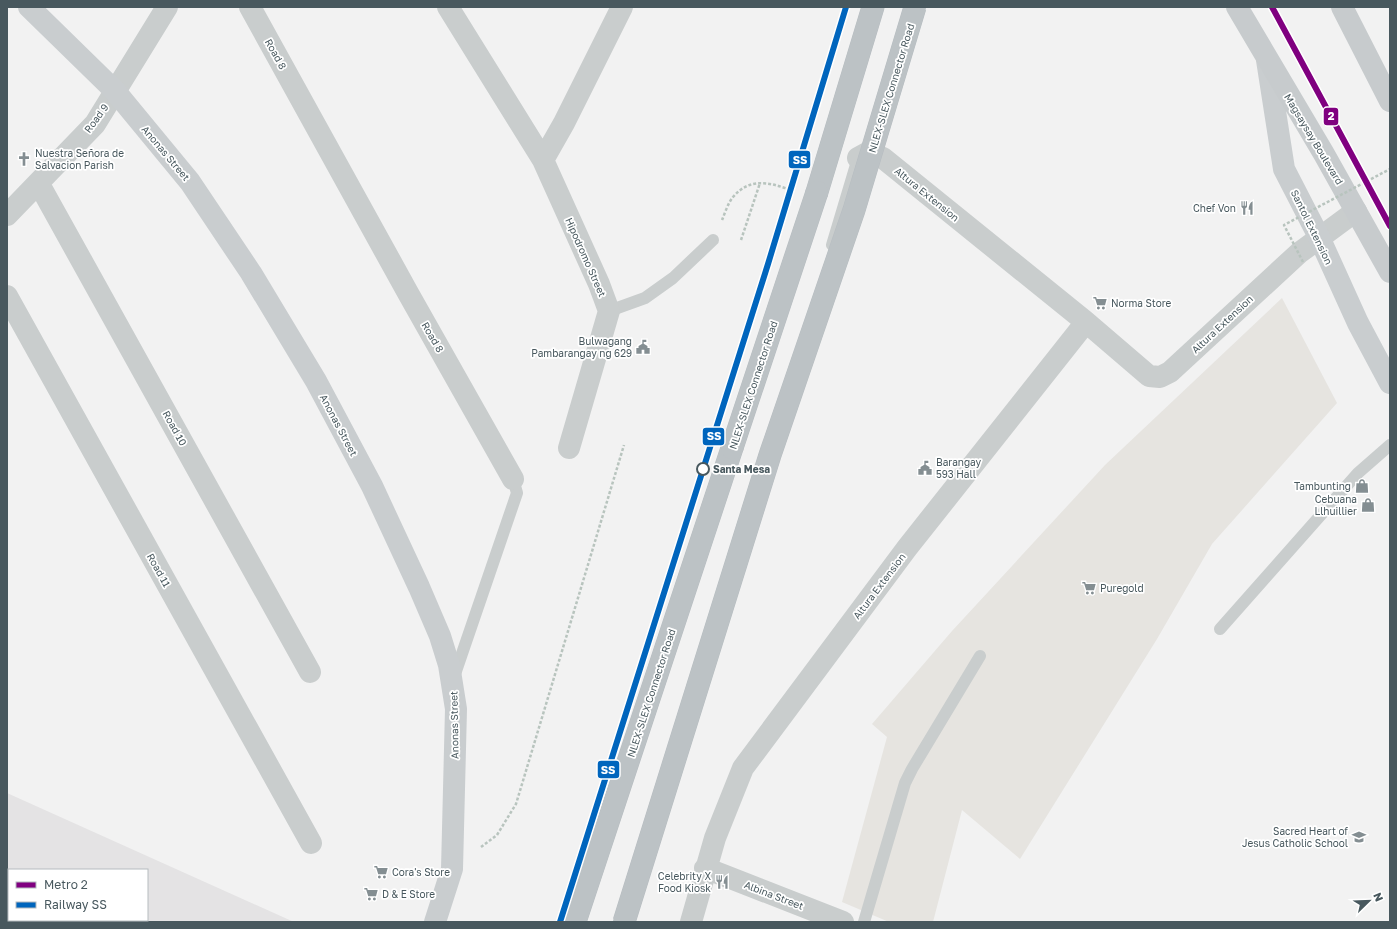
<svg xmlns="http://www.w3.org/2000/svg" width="1397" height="929" font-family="'Golos Text',sans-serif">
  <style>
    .commercial { fill: #e6e4e0 }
    .education { fill: #e4e3e4; fill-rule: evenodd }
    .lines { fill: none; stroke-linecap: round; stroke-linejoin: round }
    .highway-casing { stroke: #b7bdc1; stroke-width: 23 }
    .path { stroke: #b8c4be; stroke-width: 2.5; stroke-dasharray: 3 2; stroke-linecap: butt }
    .lane { stroke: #c9cdcd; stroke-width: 12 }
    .street { stroke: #c9cdcd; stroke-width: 22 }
    .secondary { stroke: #c9cdcf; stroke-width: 22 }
    .primary { stroke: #c7cbcd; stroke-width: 22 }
    .highway { stroke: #bcc2c5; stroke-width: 22 }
    .highway-bridge-casing { stroke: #b7bdc1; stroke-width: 23; stroke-linecap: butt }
    .path-bridge { stroke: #b8c4be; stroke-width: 2.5; stroke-dasharray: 3 2; stroke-linecap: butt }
    .highway-bridge { stroke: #bcc2c5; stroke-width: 22 }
    .rail-1-casing { stroke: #fff; stroke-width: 9 }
    .rail-1 { stroke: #0065bd; stroke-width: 6 }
    .metro-1-casing { stroke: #fff; stroke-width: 9 }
    .metro-1 { stroke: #800080; stroke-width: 6 }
    .stop-dot { fill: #fff; stroke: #48585e; stroke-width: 2 }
    .labels { text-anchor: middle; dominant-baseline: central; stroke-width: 3.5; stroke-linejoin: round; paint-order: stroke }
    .street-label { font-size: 10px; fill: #48585e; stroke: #fff }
    .poi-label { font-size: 10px; fill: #48585e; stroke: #fff; text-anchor: start }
    .stop-label { font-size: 10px; font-weight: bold; fill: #48585e; stroke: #fff; text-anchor: start }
    .line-badge { stroke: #fff; stroke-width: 1.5 }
    .badge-label { font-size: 11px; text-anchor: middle; font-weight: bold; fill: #fff }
  </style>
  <rect width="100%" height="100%" fill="#f2f2f2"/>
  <path class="commercial" d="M1282,298l55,105 -125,141 -55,95 -137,220 -58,-49 -29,112h-44l-47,-20 45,-165 -15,-13 80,-93 153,-166z"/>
  <path class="education" d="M7,793l287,129h-287zM9,870h138v50h-138z"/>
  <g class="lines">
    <defs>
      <path id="highway" d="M817,192l56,-185
        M575,922l157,-474"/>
    </defs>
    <use href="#highway" class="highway-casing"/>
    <path class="path" d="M722,220c3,-7 6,-17 11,-23 16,-19 35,-15 55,-8
      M741,240l19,-57
      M481,847l16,-12 19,-31 108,-359"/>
    <path class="lane" d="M832,245l26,-87
      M609,311l36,-13 28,-20 40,-38
      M1220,629l138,-156 32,-28
      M454,677l63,-184 -4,-14
      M864,922l41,-139 7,-14 68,-113"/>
    <path class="street" d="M250,7l158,286 105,186
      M448,7l95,153 56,124 10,27 -40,137
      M858,158l11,-6 14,6 203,164 63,54 11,1 10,-5 129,-119 57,-42
      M543,160l21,-37 58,-116
      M39,184l271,488
      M7,215l88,-91 72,-117
      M7,296l304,547
      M705,868l138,54
      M691,922l24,-84 28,-70 164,-220 179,-226"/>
    <path class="secondary" d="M29,7l86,84 75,91 61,91 65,108 56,105 47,101 21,49 9,29 7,44 -4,160 -17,53
      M1267,60l17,109 35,68 39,86 32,60"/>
    <path class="primary" d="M1237,7l87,147 66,118
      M1342,7l48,94"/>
    <use href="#highway" class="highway"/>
    <defs>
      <path id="highway-bridge" d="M732,448l85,-256
        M624,922l146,-467 84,-245 61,-203"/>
    </defs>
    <use href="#highway-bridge" class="highway-bridge-casing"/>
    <path class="path-bridge" d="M1303,262l-19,-37 106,-56"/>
    <use href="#highway-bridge" class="highway-bridge"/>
    <defs>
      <path id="rail-1" d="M560,922l208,-658 78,-257"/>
    </defs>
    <use href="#rail-1" class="rail-1-casing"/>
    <use href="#rail-1" class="rail-1"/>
    <defs>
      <path id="metro-1" d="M1272,7l118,219"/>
    </defs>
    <use href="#metro-1" class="metro-1-casing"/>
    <use href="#metro-1" class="metro-1"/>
  </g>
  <defs>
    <symbol id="church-bare" viewBox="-9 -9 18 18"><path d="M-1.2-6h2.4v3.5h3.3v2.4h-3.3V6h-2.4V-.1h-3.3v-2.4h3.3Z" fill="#848e92" stroke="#fff" stroke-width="2.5" paint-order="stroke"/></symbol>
    <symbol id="restaurant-bare" viewBox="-9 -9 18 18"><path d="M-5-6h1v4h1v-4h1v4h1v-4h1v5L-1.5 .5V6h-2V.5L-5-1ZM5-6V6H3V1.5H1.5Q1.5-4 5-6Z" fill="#848e92" stroke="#fff" stroke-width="2.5" paint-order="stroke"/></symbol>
    <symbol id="supermarket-bare" viewBox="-9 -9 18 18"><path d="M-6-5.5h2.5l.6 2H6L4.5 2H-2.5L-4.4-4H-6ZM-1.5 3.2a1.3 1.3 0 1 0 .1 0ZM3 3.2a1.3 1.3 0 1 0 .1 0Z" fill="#848e92" stroke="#fff" stroke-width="2.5" paint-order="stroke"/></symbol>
    <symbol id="civic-bare" viewBox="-9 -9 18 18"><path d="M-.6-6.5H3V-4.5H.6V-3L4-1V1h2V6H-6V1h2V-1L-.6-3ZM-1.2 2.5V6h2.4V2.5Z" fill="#848e92" stroke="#fff" stroke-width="2.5" paint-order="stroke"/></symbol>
    <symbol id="shop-bare" viewBox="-9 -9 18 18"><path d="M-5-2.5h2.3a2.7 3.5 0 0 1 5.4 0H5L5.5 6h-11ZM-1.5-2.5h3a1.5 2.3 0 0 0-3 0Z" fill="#848e92" stroke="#fff" stroke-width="2.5" paint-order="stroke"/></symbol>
    <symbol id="school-bare" viewBox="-9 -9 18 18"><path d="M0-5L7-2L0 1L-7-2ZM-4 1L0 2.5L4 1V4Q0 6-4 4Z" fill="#848e92" stroke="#fff" stroke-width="2.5" paint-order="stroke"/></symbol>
  </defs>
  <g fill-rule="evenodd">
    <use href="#church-bare" x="14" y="149" width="20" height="20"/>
    <use href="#restaurant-bare" x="1237" y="198" width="20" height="20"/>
    <use href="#supermarket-bare" x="1090" y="293" width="20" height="20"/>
    <use href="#civic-bare" x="633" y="337" width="20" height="20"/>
    <use href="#civic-bare" x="915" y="458" width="20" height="20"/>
    <use href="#shop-bare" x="1352" y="476" width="20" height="20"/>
    <use href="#shop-bare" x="1358" y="495" width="20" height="20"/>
    <use href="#supermarket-bare" x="1079" y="578" width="20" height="20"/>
    <use href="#school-bare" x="1349" y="827" width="20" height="20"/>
    <use href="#supermarket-bare" x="371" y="862" width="20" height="20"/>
    <use href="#restaurant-bare" x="712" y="872" width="20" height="20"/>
    <use href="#supermarket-bare" x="361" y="884" width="20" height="20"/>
  </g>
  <circle class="stop-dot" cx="703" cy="469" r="6"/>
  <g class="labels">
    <g class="street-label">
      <text transform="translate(276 54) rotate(61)">Road 8</text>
      <text transform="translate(891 88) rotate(-73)">NLEX-SLEX Connector Road</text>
      <text transform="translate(96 118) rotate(-54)">Road 9</text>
      <text transform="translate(1314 139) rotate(59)">Magsaysay Boulevard</text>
      <text transform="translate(166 153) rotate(50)">Anonas Street</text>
      <text transform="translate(927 194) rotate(39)">Altura Extension</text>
      <text transform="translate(1312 227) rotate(64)">Santol Extension</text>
      <text transform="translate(586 257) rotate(66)">Hipodromo Street</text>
      <text transform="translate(1222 324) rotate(-43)">Altura Extension</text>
      <text transform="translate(433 337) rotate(60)">Road 8</text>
      <text transform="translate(753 385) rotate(-72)">NLEX-SLEX Connector Road</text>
      <text transform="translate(339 425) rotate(62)">Anonas Street</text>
      <text transform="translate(175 428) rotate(61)">Road 10</text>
      <text transform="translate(159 570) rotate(61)">Road 11</text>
      <text transform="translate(879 586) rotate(-53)">Altura Extension</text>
      <text transform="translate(651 693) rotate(-72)">NLEX-SLEX Connector Road</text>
      <text transform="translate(454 725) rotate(-91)">Anonas Street</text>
      <text transform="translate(774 895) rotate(21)">Albina Street</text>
    </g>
    <g class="poi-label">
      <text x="35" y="153">Nuestra Señora de<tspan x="35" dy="12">Salvacion Parish</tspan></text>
      <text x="1236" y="208" text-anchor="end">Chef Von</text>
      <text x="1111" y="303">Norma Store</text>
      <text x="632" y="341" text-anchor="end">Bulwagang<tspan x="632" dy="12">Pambarangay ng 629</tspan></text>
      <text x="936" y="462">Barangay<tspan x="936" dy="12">593 Hall</tspan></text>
      <text x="1351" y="486" text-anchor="end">Tambunting</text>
      <text x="1357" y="499" text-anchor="end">Cebuana<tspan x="1357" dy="12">Llhuillier</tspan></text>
      <text x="1100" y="588">Puregold</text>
      <text x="1348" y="831" text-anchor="end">Sacred Heart of<tspan x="1348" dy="12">Jesus Catholic School</tspan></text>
      <text x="392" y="872">Cora's Store</text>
      <text x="711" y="876" text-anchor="end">Celebrity X<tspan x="711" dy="12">Food Kiosk</tspan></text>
      <text x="382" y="894">D &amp; E Store</text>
    </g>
    <g class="stop-label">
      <text x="713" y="469">Santa Mesa</text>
    </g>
  </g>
  <g class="line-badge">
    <rect x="1323" y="107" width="16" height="19" rx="4" fill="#800080"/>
    <rect x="788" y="150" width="23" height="19" rx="4" fill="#0065bd"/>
    <rect x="702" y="427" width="23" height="19" rx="4" fill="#0065bd"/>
    <rect x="597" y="760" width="23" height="19" rx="4" fill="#0065bd"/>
  </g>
  <g class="badge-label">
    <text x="1331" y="120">2</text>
    <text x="800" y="164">SS</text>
    <text x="714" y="440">SS</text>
    <text x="608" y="774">SS</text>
  </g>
  <rect width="1397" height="929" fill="none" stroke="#48585e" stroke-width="16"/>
  <rect x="8" y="869" width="140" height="52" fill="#ffffff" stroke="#b6bcbf"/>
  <rect x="16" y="882" width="20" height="6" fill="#800080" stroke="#b6bcbf"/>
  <text x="44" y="889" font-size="12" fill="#48585e">Metro 2</text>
  <rect x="16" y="902" width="20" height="6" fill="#0065bd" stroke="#b6bcbf"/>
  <text x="44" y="909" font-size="12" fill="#48585e">Railway SS</text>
  <g transform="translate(1369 901) rotate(67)" stroke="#ffffff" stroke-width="3" paint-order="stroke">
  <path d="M0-3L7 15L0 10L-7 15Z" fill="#48585e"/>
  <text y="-6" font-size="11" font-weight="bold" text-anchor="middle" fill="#48585e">N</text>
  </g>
</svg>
